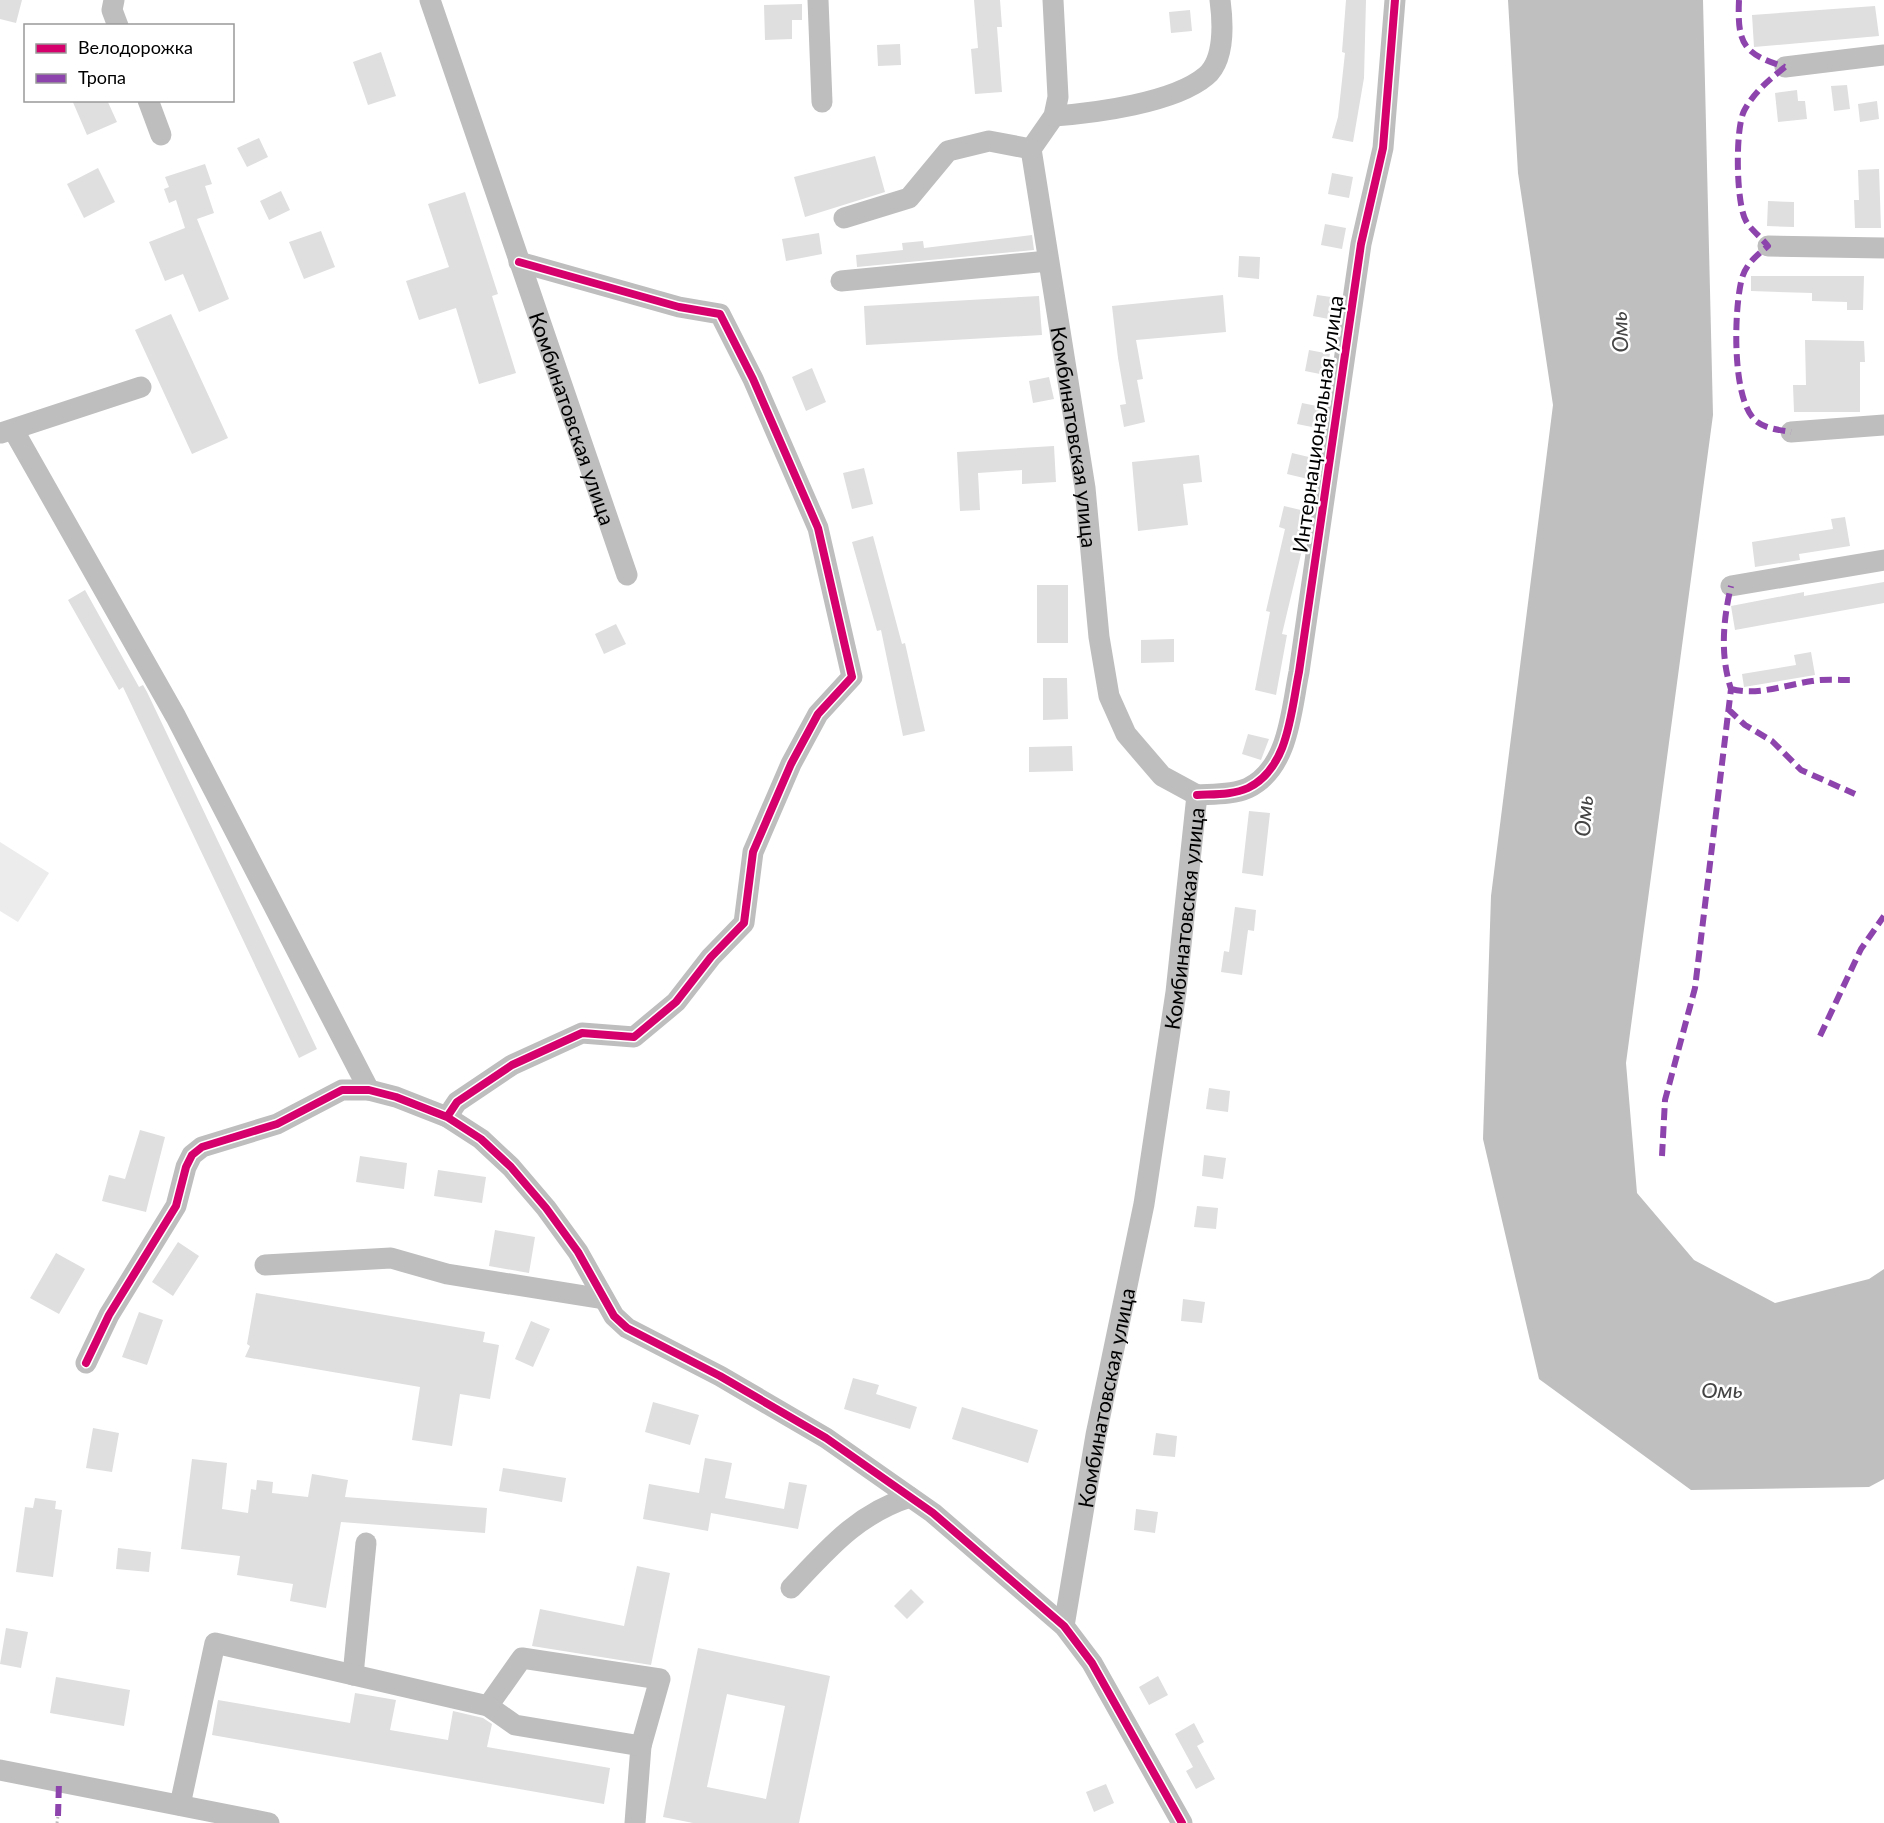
<svg xmlns="http://www.w3.org/2000/svg" width="1884" height="1823" font-family="Lato,sans-serif">
  <style>
    .green { fill: #ececec }
    .water { fill: #bfbfbf }
    .building { fill: #dfdfdf; fill-rule: evenodd }
    .lines { fill: none; stroke-linecap: round; stroke-linejoin: round }
    .path { stroke: #b9b9b9; stroke-width: 3; stroke-dasharray: 1.5 3; stroke-linecap: butt }
    .minor { stroke: #bebebe; stroke-width: 21 }
    .quiet { stroke: #8e44ad; stroke-width: 6; stroke-dasharray: 12 6; stroke-linecap: butt }
    .cycleway-casing { stroke: #fff; stroke-width: 11 }
    .cycleway { stroke: #d6006c; stroke-width: 8 }
    .labels { text-anchor: middle; dominant-baseline: central; stroke-width: 5; stroke-linejoin: round; paint-order: stroke }
    .street-label { font-size: 21px; fill: #000; stroke: #fff }
    .water-label { font-size: 22px; font-style: italic; fill: #444; stroke: #fff }
  </style>
  <rect width="100%" height="100%" fill="#fff"/>
  <path class="green" d="M0,842l49,31 -31,49 -18,-11z"/>
  <path class="water" d="M1508,0h195l10,415 -87,648 11,130 57,67 81,43 94,-24 15,-10v210l-15,8 -178,3 -152,-111 -56,-240 8,-243 62,-491 -35,-232z"/>
  <path class="building" d="M0,0h22l-6,23 -16,-4z
    M974,0h26l2,27h-5l5,65 -27,2 -4,-45 7,-1z
    M1346,0h20l-2,78 -11,64 -21,-4 6,-21 7,-64 -3,-1z
    M802,4v16h-10v19l-27,1 -1,-35z
    M1875,6l4,30 -125,11 -2,-32z
    M1190,10l2,21 -21,2 -2,-21z
    M900,44l1,21 -23,1 -1,-21z
    M381,52l15,44 -28,9 -15,-43z
    M1847,85l3,24 -16,2 -3,-25z
    M1797,90l1,11h7l2,18 -29,3 -3,-29z
    M72,100h35l10,22 -30,13z
    M1877,101l2,18 -19,3 -2,-18z
    M259,138l9,19 -21,10 -10,-19z
    M875,156l10,36 -80,25 -11,-40z
    M205,164l7,20 -7,2 9,27 -17,6 32,80 -30,13 -16,-38 -18,7 -16,-39 36,-14 -9,-28 -7,3 -5,-14 5,-2 -4,-10z
    M98,168l17,34 -31,16 -17,-34z
    M1879,169l2,59h-26l-1,-28h5l-1,-30z
    M1332,173l21,4 -4,21 -21,-4z
    M281,191l9,19 -21,10 -9,-19z
    M465,192l33,102 -6,2 24,77 -37,11 -23,-76 -37,12 -13,-39 43,-14 -21,-63z
    M1768,201l26,1v25l-27,-1z
    M1325,224l21,4 -4,21 -21,-4z
    M321,231l14,36 -31,12 -15,-37z
    M819,233l3,21 -36,7 -4,-22z
    M1032,235l2,15 -177,17 -1,-12 47,-5 -1,-7 21,-2 1,7z
    M1239,256l21,1 -1,22 -21,-2z
    M1751,276h113l-1,34h-16v-8l-35,-1v-8l-61,-2z
    M1223,295l3,37 -90,8 7,39 -6,1 8,42 -21,5 -4,-22 6,-1 -8,-46 -6,-52z
    M1317,295l21,3 -4,22 -21,-4z
    M1039,296l3,39 -176,10 -2,-39z
    M171,314l57,124 -36,16 -57,-124z
    M1805,340l59,1 1,21h-5v50h-66l-1,-27h13z
    M1309,350l21,4 -5,21 -20,-4z
    M812,368l14,34 -20,9 -14,-34z
    M1049,377l5,22 -21,4 -4,-22z
    M1302,403l20,4 -5,21 -20,-4z
    M1054,446l2,36 -34,2v-14l-44,3 2,37 -20,1 -3,-59z
    M1292,453l21,5 -5,21 -21,-5z
    M1199,455l3,27 -19,2 5,41 -50,6 -6,-69z
    M864,468l9,36 -21,5 -9,-36z
    M1284,506l21,5 -9,38 6,1 -20,84 5,1 -11,60 -21,-5 15,-78 -4,-1 19,-82 -6,-2z
    M1845,517l5,29 -51,8 1,6 -45,7 -3,-25 81,-13 -2,-10z
    M873,536l29,108 3,-1 20,88 -22,5 -22,-106 -4,1 -25,-89z
    M1884,582v21l-149,27 -4,-24 73,-14v4z
    M1037,585h31v58h-31z
    M85,590l54,97 4,-2 4,7 170,357 -18,9 -176,-371 -4,3 -51,-90z
    M616,624l10,20 -22,10 -9,-20z
    M1174,639v23l-33,1v-23z
    M1811,652l4,23 -71,12 -2,-13 54,-9 -2,-10z
    M1043,678h24l1,41 -25,1z
    M1248,734l21,5 -8,21 -19,-6z
    M1072,746l1,25 -44,1v-25z
    M1249,811l21,2 -7,63 -21,-3z
    M1235,907l21,3 -2,21 -6,-1 -6,45 -21,-3 3,-21 5,1z
    M1209,1088l21,3 -2,21 -22,-3z
    M140,1130l25,7 -19,75 -44,-11 7,-26 16,4z
    M1204,1155l22,3 -3,21 -21,-3z
    M360,1156l47,7 -3,26 -48,-7z
    M438,1170l48,7 -4,26 -48,-7z
    M1197,1206l21,2 -2,21 -22,-2z
    M495,1230l40,7 -6,36 -40,-7z
    M178,1242l21,14 -26,40 -21,-14z
    M56,1253l29,16 -26,45 -29,-16z
    M256,1293l229,39 -2,10 16,3 -9,54 -30,-5 -8,52 -40,-6 8,-53 -175,-30 5,-11 -3,-2z
    M1183,1299l22,3 -3,21 -21,-2z
    M139,1312l24,8 -16,45 -25,-8z
    M531,1321l19,8 -17,38 -18,-8z
    M853,1378l26,7 -3,9 41,13 -7,22 -66,-20z
    M653,1402l46,13 -9,30 -45,-13z
    M962,1407l76,23 -10,33 -76,-24z
    M93,1428l26,5 -7,39 -26,-4z
    M1156,1433l21,3 -2,21 -22,-2z
    M705,1458l27,5 -7,35 59,11 5,-27 18,3 -9,44 -87,-16 -3,18 -65,-12 6,-35 50,9z
    M192,1459l35,4 -5,46 26,4 3,-24 5,1 1,-10 16,2 -1,11 36,4 4,-23 36,6 -3,17 142,11 -2,25 -144,-11 -15,86 -36,-7 3,-17 -56,-9 3,-19 -59,-7z
    M503,1468l63,10 -4,24 -63,-11z
    M35,1498l21,3 -1,8 7,1 -9,67 -37,-5 9,-65 8,1z
    M1136,1509l22,3 -3,21 -21,-3z
    M118,1548l33,4 -2,20 -33,-3z
    M637,1566l33,7 -19,92 -119,-19 8,-37 84,17z
    M911,1589l13,13 -17,17 -13,-13z
    M6,1628l22,4 -7,36 -21,-4z
    M698,1648l132,28 -31,147h-106l-30,-6zM727,1694l58,12 -19,93 -59,-12z
    M1158,1676l10,19 -19,10 -10,-18z
    M56,1677l74,13 -6,36 -74,-13z
    M355,1693l41,7 -6,30 58,10 5,-29 30,7 9,6 -5,23 123,21 -6,36 -392,-69 6,-35 132,23z
    M1194,1723l10,19 -7,4 18,33 -19,10 -10,-18 7,-4 -18,-33z
    M1106,1784l8,19 -20,9 -8,-20z"/>
  <g class="lines">
    <path class="path" d="M57,1823l1,-7"/>
    <g class="minor">
      <path d="M114,0l-2,10 6,16"/>
      <path id="s1" d="M430,0l197,575"/>
      <path d="M818,0l4,102"/>
      <path id="s2" d="M1053,0l5,97 -4,19 -23,33 54,339 14,149 10,59 17,38 36,42 35,19"/>
      <path d="M1785,67l99,-12"/>
      <path d="M148,100l13,35"/>
      <path d="M1054,116c41,-3 120,-13 152,-40 19,-16 17,-54 14,-76"/>
      <path d="M844,218l65,-20 39,-47 41,-10 42,8"/>
      <path d="M1768,246l116,2"/>
      <path d="M841,281l207,-20"/>
      <path d="M14,431l162,286 193,373"/>
      <path d="M1791,432l93,-7"/>
      <path d="M1,433l140,-46"/>
      <path d="M1731,586l153,-26"/>
      <path d="M1197,795c16,-1 36,0 51,-7 41,-20 43,-77 51,-116l62,-428 22,-96 12,-148"/>
      <path d="M447,1117l10,-15 55,-37 70,-32 52,4 42,-35 35,-45 33,-34 9,-71 38,-88 27,-50 34,-37 -34,-149 -65,-149 -33,-65 -41,-7 -160,-45"/>
      <path d="M265,1265l126,-7 56,16 157,25"/>
      <path d="M86,1363l23,-48 67,-109 10,-39 6,-12 10,-8 75,-23 65,-34h27l27,7 51,20 34,22 30,28 35,41 32,44 36,64 13,12 93,48 106,62 107,75 131,113 28,37 90,160"/>
      <path d="M791,1588c37,-39 66,-74 119,-91"/>
      <path id="s3" d="M1064,1626l32,-191 48,-231 32,-212 21,-197"/>
      <path d="M353,1675l13,-132"/>
      <path d="M488,1706l34,-48 138,21 -19,67 -6,77"/>
      <path d="M0,1770l269,53"/>
      <path d="M180,1805l35,-162 273,63 27,19 126,21"/>
    </g>
    <path class="quiet" d="M1739,0c-2,45 5,54 46,67
      M1785,67c-16,13 -31,25 -41,44 -9,18 -8,93 2,110 5,9 15,16 22,25 -11,9 -22,18 -26,32 -8,29 -11,122 14,143 10,8 24,9 35,11
      M1731,689c27,7 54,-4 81,-8 12,-2 26,-1 38,-1
      M1728,709l17,16 27,16 29,29 54,24
      M1820,1036l41,-87 23,-33
      M1662,1156l3,-56 30,-112 36,-299c-11,-34 -8,-68 0,-103
      M58,1816l1,-34"/>
    <defs>
      <path id="cycleway" d="M1197,795c16,-1 36,0 51,-7 41,-20 43,-77 51,-116l62,-428 22,-96 12,-148
        M447,1117l10,-15 55,-37 70,-32 52,4 42,-35 35,-45 33,-34 9,-71 38,-88 27,-50 34,-37 -34,-149 -65,-149 -33,-65 -41,-7 -160,-45
        M86,1363l23,-48 67,-109 10,-39 6,-12 10,-8 75,-23 65,-34h27l27,7 51,20 34,22 30,28 35,41 32,44 36,64 13,12 93,48 106,62 107,75 131,113 28,37 90,160"/>
    </defs>
    <use href="#cycleway" class="cycleway-casing"/>
    <use href="#cycleway" class="cycleway"/>
  </g>
  <g class="labels">
    <g class="street-label">
      <text stroke="none"><textPath href="#s1" startOffset="442">Комбинатовская улица</textPath></text>
      <text transform="translate(1317 424) rotate(-82)">Интернациональная улица</text>
      <text stroke="none"><textPath href="#s2" startOffset="448">Комбинатовская улица</textPath></text>
      <text stroke="none"><textPath href="#s3" startOffset="718">Комбинатовская улица</textPath></text>
      <text stroke="none"><textPath href="#s3" startOffset="232">Комбинатовская улица</textPath></text>
    </g>
    <g class="water-label">
      <text transform="translate(1619 332) rotate(-92)">Омь</text>
      <text transform="translate(1583 816) rotate(-85)">Омь</text>
      <text x="1722" y="1389">Омь</text>
    </g>
  </g>
  <rect x="24" y="24" width="210" height="78" fill="#ffffff" stroke="#999999" stroke-width="1.5"/>
  <rect x="36" y="44" width="30" height="9" fill="#d6006c" stroke="#999999" stroke-width="1.5"/>
  <text x="78" y="54" font-size="18" fill="#000000">Велодорожка</text>
  <rect x="36" y="74" width="30" height="9" fill="#8e44ad" stroke="#999999" stroke-width="1.5"/>
  <text x="78" y="84" font-size="18" fill="#000000">Тропа</text>
</svg>
